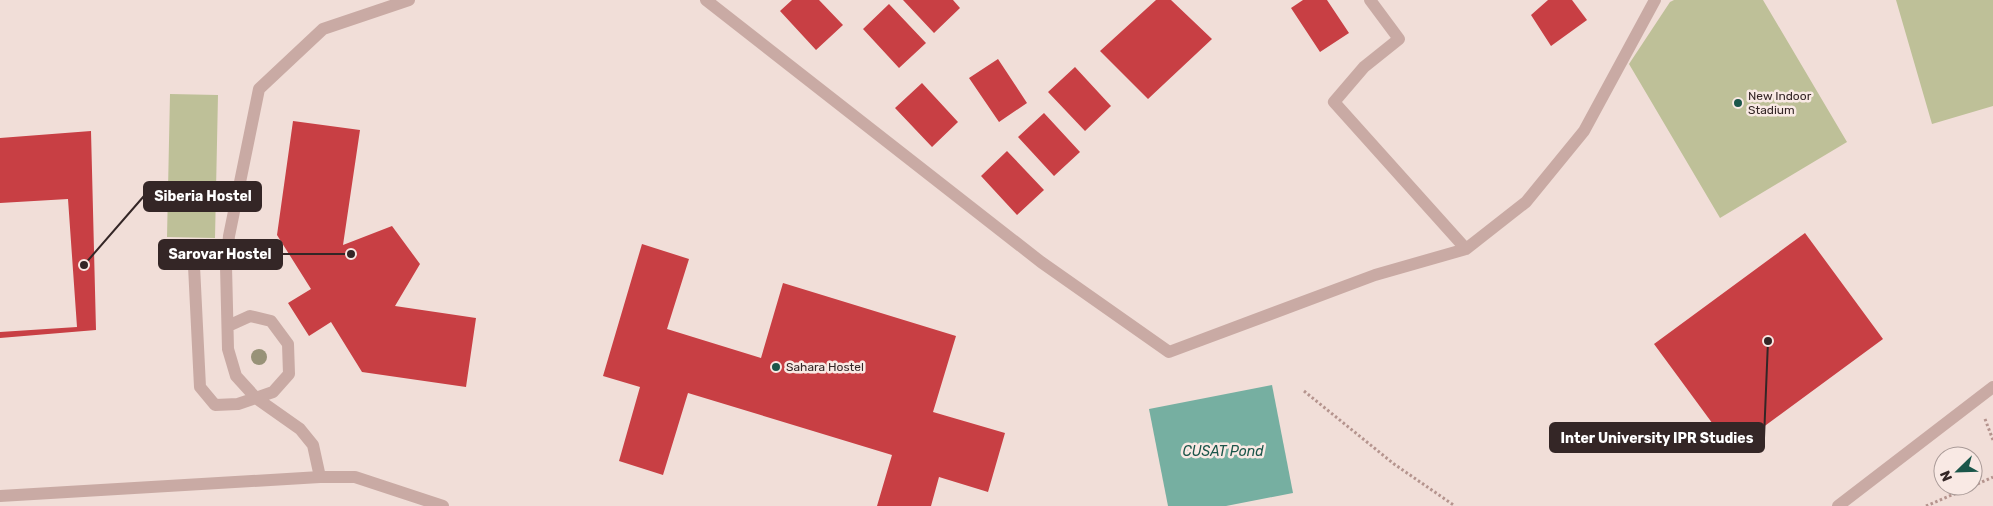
<svg xmlns="http://www.w3.org/2000/svg" width="1993" height="506" font-family="Rubik,sans-serif">
  <style>
    .green { fill: #bec098 }
    .water { fill: #76afa1 }
    .building { fill: #c83f44 }
    .lines { fill: none; stroke-linecap: round; stroke-linejoin: round }
    .path { stroke: #b5948e; stroke-width: 3; stroke-dasharray: 2.5 2.5; stroke-linecap: butt }
    .minor { stroke: #c9aaa4; stroke-width: 12 }
    .tree { fill: #989278 }
    .poi-dot { fill: #1b564a; stroke: #f9e9e4; stroke-width: 2 }
    .labels { text-anchor: middle; dominant-baseline: central; stroke-width: 5; stroke-linejoin: round; paint-order: stroke }
    .poi-label { font-size: 12px; fill: #342626; stroke: #f9e9e4; text-anchor: start }
    .water-label { font-size: 14px; font-style: italic; fill: #1b564a; stroke: #f9e9e4 }
    .leader { fill: none; stroke: #342626; stroke-width: 2 }
    .callout-dot { fill: #342626; stroke: #f9e9e4; stroke-width: 2 }
    .callout { fill: #342626; stroke: #342626; stroke-width: 2 }
    .callout-label { font-size: 14px; text-anchor: middle; font-weight: bold; fill: #fff }
  </style>
  <rect width="100%" height="100%" fill="#f1ded8"/>
  <path class="green" d="M1674,0h89l84,142 -127,76 -91,-154 41,-62z
    M1896,0h97v106l-61,18z
    M170,94l48,1 -3,143 -48,-1z"/>
  <path class="water" d="M1272,385l21,108 -67,13h-58l-19,-97z"/>
  <path class="building" d="M792,0h27l24,25 -27,25 -36,-39z
    M903,0h50l7,8 -26,25z
    M1156,0h15l41,39 -64,60 -48,-48z
    M1303,0h24l22,33 -29,19 -29,-44z
    M1548,0h24l15,20 -36,26 -20,-31z
    M889,4l37,39 -27,25 -36,-39z
    M998,59l29,44 -28,19 -30,-44z
    M1075,67l36,39 -26,25 -37,-39z
    M922,83l36,39 -26,25 -37,-39z
    M1044,113l36,39 -26,24 -36,-39z
    M293,121l67,9 -17,115 49,-19 28,38 -25,42 81,12 -10,69 -104,-15 -31,-50 -22,14 -21,-33 23,-14 -34,-54z
    M91,131l5,199 -96,8v-6l77,-5 -9,-128 -68,4v-65z
    M1007,151l37,39 -27,25 -36,-39z
    M1805,233l78,106 -151,111 -78,-106z
    M642,244l47,15 -22,70 94,29 22,-75 173,53 -23,76 72,21 -17,59 -49,-15 -8,29h-54l15,-51 -204,-62 -25,82 -44,-14 21,-74 -37,-11z"/>
  <g class="lines">
    <path class="path" d="M1304,391l90,73 61,42
      M1985,419l8,21
      M1973,486l20,-9
      M1926,506l47,-20"/>
    <path class="minor" d="M706,0l335,262 128,90 206,-77 91,-26 60,-47 58,-71 71,-131
      M1370,0l29,39 -35,28 -30,35 132,147
      M194,266l6,121 15,18 23,-1 35,-12 16,-18 -1,-30 -17,-23 -21,-5 -22,10
      M320,477l-7,-32 -13,-16 -44,-31 -20,-22 -8,-27 -2,-83 3,-30 30,-147 64,-60 86,-29
      M0,496l320,-19h35l88,29
      M1838,506l155,-119"/>
  </g>
  <circle class="tree" cx="259" cy="357" r="8"/>
  <g class="poi-dot">
    <circle cx="1738" cy="103" r="5"/>
    <circle cx="776" cy="367" r="5"/>
  </g>
  <g class="labels">
    <g class="poi-label">
      <text x="1748" y="96">New Indoor<tspan x="1748" dy="14">Stadium</tspan></text>
      <text x="786" y="367">Sahara Hostel</text>
    </g>
    <g class="water-label">
      <text x="1223" y="451">CUSAT Pond</text>
    </g>
  </g>
  <path class="leader" d="M84 265L144 196M351 254L282 254M1768 341L1764 438"/>
  <g class="callout-dot">
    <circle cx="84" cy="265" r="5"/>
    <circle cx="351" cy="254" r="5"/>
    <circle cx="1768" cy="341" r="5"/>
  </g>
  <g class="callout">
    <rect x="144" y="182" width="117" height="29" rx="5"/>
    <rect x="159" y="240" width="123" height="29" rx="5"/>
    <rect x="1550" y="423" width="214" height="29" rx="5"/>
  </g>
  <g class="callout-label">
    <text x="203" y="201">Siberia Hostel</text>
    <text x="220" y="259">Sarovar Hostel</text>
    <text x="1657" y="443">Inter University IPR Studies</text>
  </g>
  <g transform="translate(1958 471) rotate(247)"><circle r="24" fill="#f9e9e4" stroke="#aa9b98"/>
  <path d="M0-4L9 19L0 12L-9 19Z" fill="#1b564a"/>
  <text y="-8" font-size="14" font-weight="bold" text-anchor="middle" fill="#342626">N</text>
  </g>
</svg>
